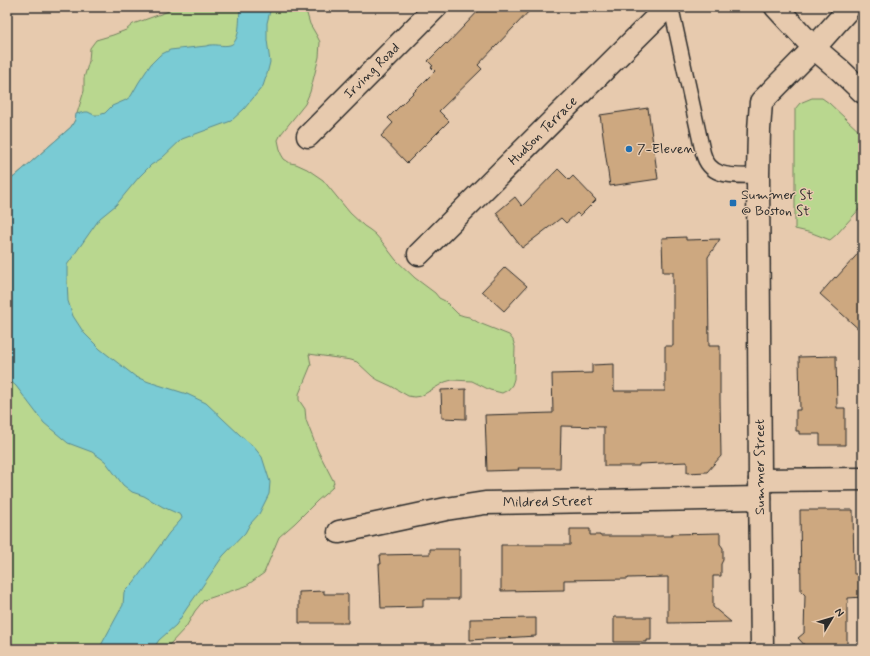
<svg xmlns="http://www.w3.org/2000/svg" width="870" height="656" font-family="Mynerve,sans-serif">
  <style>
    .green { fill: #b9d78f; stroke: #72815d }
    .water { fill: #7acbd4; stroke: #5a8b90 }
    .building { fill: #cda880; stroke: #2b2b2b }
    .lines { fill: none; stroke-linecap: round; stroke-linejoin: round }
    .service-casing { stroke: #2b2b2b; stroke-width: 17 }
    .minor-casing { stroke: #2b2b2b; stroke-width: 25 }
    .secondary-casing { stroke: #2b2b2b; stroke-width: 25 }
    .service { stroke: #e7caae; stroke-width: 14 }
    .minor { stroke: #e7caae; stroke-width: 22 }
    .secondary { stroke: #e7caae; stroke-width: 22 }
    .poi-dot { fill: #1f6fb2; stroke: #e7caae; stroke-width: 1.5 }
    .labels { text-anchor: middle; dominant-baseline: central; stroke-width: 3; stroke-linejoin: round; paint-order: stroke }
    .street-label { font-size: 14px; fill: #2b2b2b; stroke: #e7caae }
    .poi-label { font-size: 14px; fill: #2b2b2b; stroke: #e7caae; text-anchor: start }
  </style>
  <rect width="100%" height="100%" fill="#e7caae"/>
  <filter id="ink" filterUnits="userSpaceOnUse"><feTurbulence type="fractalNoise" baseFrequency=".025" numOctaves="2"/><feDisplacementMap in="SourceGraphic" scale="8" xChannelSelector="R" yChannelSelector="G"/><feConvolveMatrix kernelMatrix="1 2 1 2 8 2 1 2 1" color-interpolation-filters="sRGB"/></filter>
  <g filter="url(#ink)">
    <path class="green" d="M172,7h133l5,17 7,12 3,6 -1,15 -9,35 -5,12 -24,30 -3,6 3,14 3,5 6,4 6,1 11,5 16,11 27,33 14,13 6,4 5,4 8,9 13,17 19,18 20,15 4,5 6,3 13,13 6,2 5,1 10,6 30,12 4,5 2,7 -1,32 -2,6 -4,5 -6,3 -12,-3 -18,-9 -20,-1 -7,2 -24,14 -7,1 -6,-1 -17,-10 -13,-6 -6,-4 -15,-14 -6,-2 -42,-6 2,11 -12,29v6l6,9 1,11 12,31 16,31 -2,6 -15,13 -22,22 -16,14 -15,36 -18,13 -42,14 -9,11 -9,16 -16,17 -6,5h-157v-468l7,-4 57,-50 4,-7 9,-29v-13l5,-17 1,-13 6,-8 17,-5 13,-5 7,-6 36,-13z
      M812,98h10l7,5 34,32v70l-26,29 -7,6 -18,-7 -17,-4v-120l5,-6z"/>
    <path class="water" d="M240,7h31l-4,16v17l3,22 -3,12 -4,12 -19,23 -13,12 -49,18 -20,19 -11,7 -12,12 -23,28 -16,13 -33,47v15l1,21 5,15 11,17 16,16 36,28 13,5 38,12 19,9 34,32 13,11 9,11 8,25 -1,12 -10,20 -9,10 -5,9 -22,23 -26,38 -10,14 -11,17 -17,15 -6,9h-54l24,-44 1,-13 10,-10 35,-49 11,-12 2,-3 -1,-3 -18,-8 -19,-11 -12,-4 -9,-7 -18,-24 -13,-9 -24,-9 -24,-20 -28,-37 -9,-8v-197l7,-4 57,-50 4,-7 1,-6 9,-2h3l6,3h5l6,-2 7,-7 14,-6 5,-4 8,-14 12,-18 9,-9 10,-5 36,-4c9,-3 16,1 24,-1 11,-3 9,-29 10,-38z"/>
    <path class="building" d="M482,7h51l-55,58 4,4 -43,42 10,10 -42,42 -26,-27 12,-13 -5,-5 47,-47 -4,-4 2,-1 -5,-5 18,-18 1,1z
      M648,108l10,71 -48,7 -10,-71z
      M558,169l11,11 4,-4 23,24 -16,16 -3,-3 -11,10 -5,-5 -39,30 -22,-29h1l-5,-6 19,-16 7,9z
      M686,237v3l34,-1 -12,18 1,89h11v54l1,56 -14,16 -20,1v-11l-48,2v2h-35v-39l-43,-1 -1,42h-42l1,2 -32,1 -2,-56 68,-2 -1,-39 40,-1v-8l22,-1v27h51v-45h8v-74h-10l-1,-34z
      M863,248v85l-43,-39 15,-17 1,1z
      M505,267l22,19 -23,25 -22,-20z
      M836,356l1,52h8v37h-25v-11h-21v-3h-3v-21h4l-1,-53z
      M466,389v30l-24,-1 -1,-28z
      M800,510h53l1,64h9v23l-15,1v5h-1v46h-39l-10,-11 6,-5 1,-38 -4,-4z
      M570,529h20v6h10v1h72v-2l48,-1v11l3,4v12l-2,4v12h-8v31l18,15 -63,1v-46l-40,1v1l-64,1v10l-63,1v-46h69z
      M430,549h29v50h-36v8l-42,1 -2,-44h2l-1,-9 50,-1z
      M324,591v3h24v29h-49v-31z
      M614,617h37v23h-4v2h-33z
      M536,618v18l-66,4v-21z"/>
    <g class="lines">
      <defs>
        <path id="service" d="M671,7l32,146c7,27 33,22 55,23"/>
        <path id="minor" d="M814,48l32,-36 3,-5
          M308,136l128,-129
          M419,254l248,-247
          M760,480l103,-1
          M339,532l107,-23 39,-6 275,-5"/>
        <path id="secondary" d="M776,7l38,41 26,22 23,22
          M762,649l-2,-169 -2,-304 1,-46 2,-28 53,-54"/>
      </defs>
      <use href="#service" class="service-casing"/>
      <use href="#minor" class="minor-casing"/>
      <use href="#secondary" class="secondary-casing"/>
      <use href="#service" class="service"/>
      <use href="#minor" class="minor"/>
      <use href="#secondary" class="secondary"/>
    </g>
  </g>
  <g class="poi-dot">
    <circle cx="629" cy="149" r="4"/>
    <rect x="729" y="199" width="8" height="8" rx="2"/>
  </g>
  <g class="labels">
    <g class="street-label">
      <text transform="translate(372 71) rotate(-45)">Irving Road</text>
      <text transform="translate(543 131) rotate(-45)">Hudson Terrace</text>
      <text transform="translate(760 467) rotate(-90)">Summer Street</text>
      <text transform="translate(548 502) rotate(-1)">Mildred Street</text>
    </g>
    <g class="poi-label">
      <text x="637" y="149">7-Eleven</text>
      <text x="741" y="195">Summer St<tspan x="741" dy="16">@ Boston St</tspan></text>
    </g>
  </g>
  <rect width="870" height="656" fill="none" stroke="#e7caae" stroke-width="24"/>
  <rect x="12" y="12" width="846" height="632" fill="none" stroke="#2b2b2b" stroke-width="1.5" filter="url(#ink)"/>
  <g transform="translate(832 618) rotate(52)" stroke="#e7caae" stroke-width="3" paint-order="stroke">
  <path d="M0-3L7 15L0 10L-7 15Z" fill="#2b2b2b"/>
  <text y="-6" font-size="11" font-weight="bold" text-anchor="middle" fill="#2b2b2b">N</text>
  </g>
</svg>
